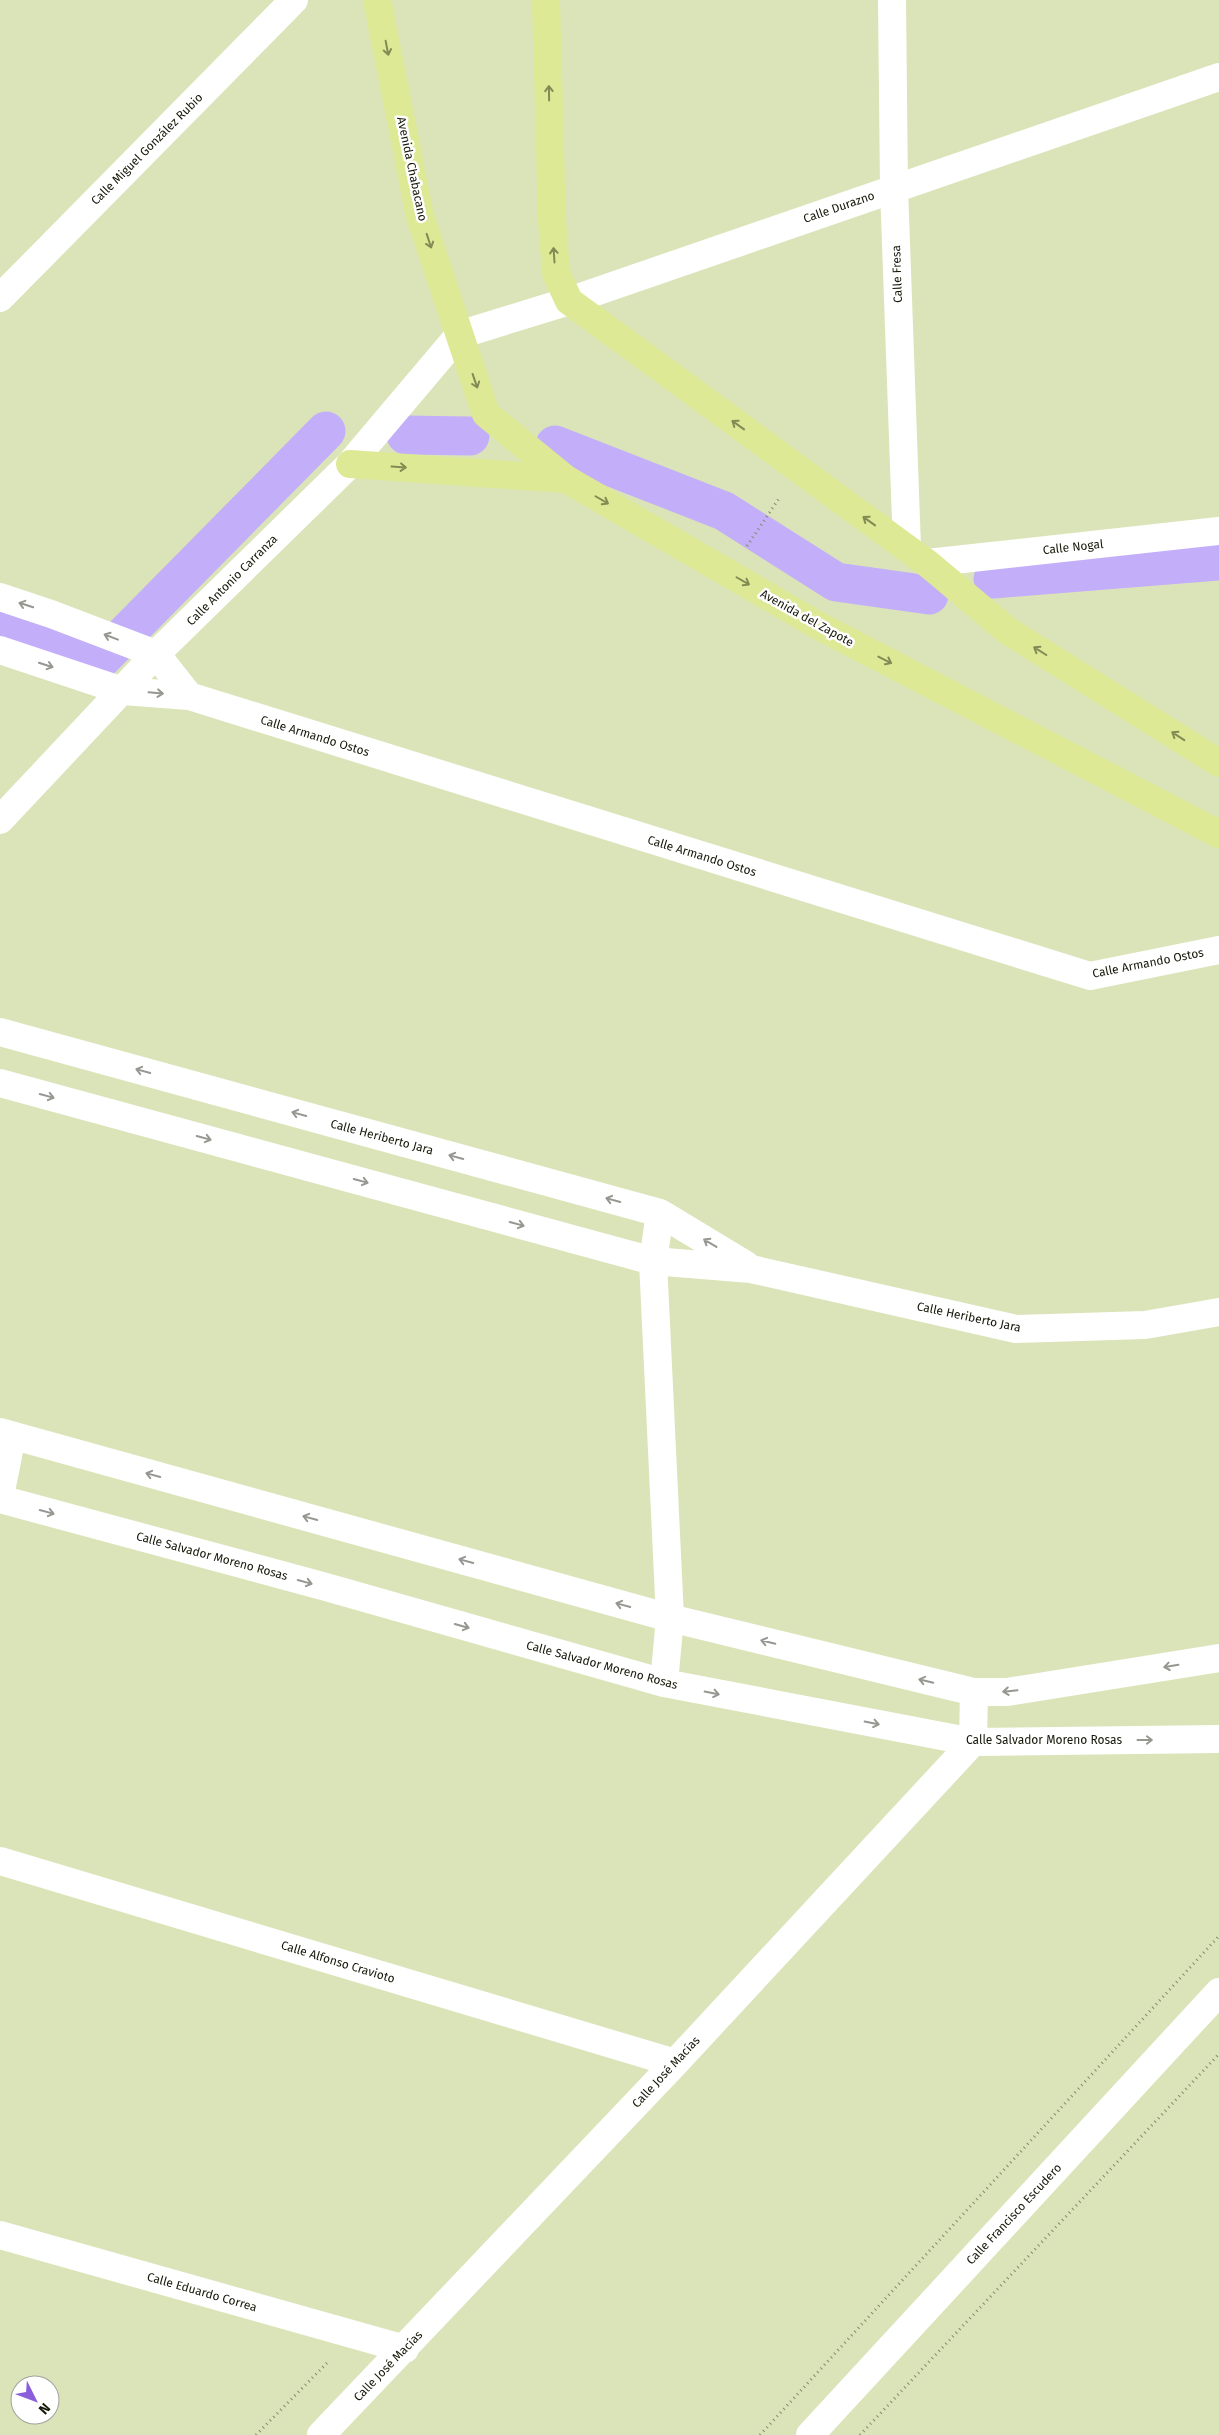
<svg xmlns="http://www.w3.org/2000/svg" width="1219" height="2435" font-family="'Fira Sans',sans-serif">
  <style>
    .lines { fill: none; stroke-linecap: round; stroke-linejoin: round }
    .canal { stroke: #c3aef9; stroke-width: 39 }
    .path { stroke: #848a6b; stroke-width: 3; stroke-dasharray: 1 4; stroke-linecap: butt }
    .minor { stroke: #fff; stroke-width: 28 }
    .major { stroke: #dde994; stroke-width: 28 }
    .oneway { stroke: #838b55 }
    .oneway2 { stroke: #969790 }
    .labels { text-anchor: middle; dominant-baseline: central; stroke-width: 5; stroke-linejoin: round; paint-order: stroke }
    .street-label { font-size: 12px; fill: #151808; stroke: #fff }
  </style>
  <rect width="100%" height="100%" fill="#dbe4b9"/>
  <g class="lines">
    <path class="canal" d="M406,435l64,1
      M555,445l169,66 112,71 93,13
      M993,579l226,-18
      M0,627l99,34 227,-230"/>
    <path class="path" d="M747,546l33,-49
      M256,2435l72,-73
      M760,2435l459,-499
      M860,2435l359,-381"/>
    <path class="minor" d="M892,0l2,188 13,360
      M0,298l294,-298
      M927,563l292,-32
      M0,597l51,17 105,40 33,42
      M0,650l123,41 66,5 901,280 129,-26
      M0,820l156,-166 194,-190 109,-129 110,-34 650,-224
      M0,1032l660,181 86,52
      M0,1083l653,178 98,8 265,60 129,-4 74,-13
      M660,1213l-7,48 17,357 -6,65
      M0,1432l670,186 304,74h33l212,-34
      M0,1496l12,-60
      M0,1499l326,88 338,96 309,59 246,-3
      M0,1861l675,202
      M0,2235l405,114
      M321,2435l354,-372 298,-321 1,-50
      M810,2435l409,-443"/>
    <path class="major" d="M377,0l43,216 66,198 80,65 253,147 400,208
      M546,0l6,220 4,53 13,28 358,262 81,68 211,132
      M350,464l216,15"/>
  </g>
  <defs><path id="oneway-shaft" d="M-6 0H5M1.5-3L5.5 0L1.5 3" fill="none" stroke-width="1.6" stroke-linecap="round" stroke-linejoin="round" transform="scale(1.25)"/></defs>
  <g class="oneway">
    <use href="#oneway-shaft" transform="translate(387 48) rotate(79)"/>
    <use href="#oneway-shaft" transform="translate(549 93) rotate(-91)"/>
    <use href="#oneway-shaft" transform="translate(429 241) rotate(72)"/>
    <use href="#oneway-shaft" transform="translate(554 255) rotate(-94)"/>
    <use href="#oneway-shaft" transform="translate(475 381) rotate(71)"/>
    <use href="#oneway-shaft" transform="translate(738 425) rotate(-144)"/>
    <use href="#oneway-shaft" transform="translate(399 467) rotate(4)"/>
    <use href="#oneway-shaft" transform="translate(602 500) rotate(30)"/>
    <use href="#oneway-shaft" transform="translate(869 521) rotate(-144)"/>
    <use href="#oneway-shaft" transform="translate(743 581) rotate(30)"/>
    <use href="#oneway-shaft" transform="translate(1040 651) rotate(-148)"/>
    <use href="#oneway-shaft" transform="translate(885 660) rotate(27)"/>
    <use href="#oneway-shaft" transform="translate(1178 736) rotate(-147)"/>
  </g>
  <g class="oneway2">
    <use href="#oneway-shaft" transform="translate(26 605) rotate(-162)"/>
    <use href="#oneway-shaft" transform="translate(111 637) rotate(-159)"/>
    <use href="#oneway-shaft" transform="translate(46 665) rotate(18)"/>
    <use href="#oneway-shaft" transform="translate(156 693) rotate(5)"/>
    <use href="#oneway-shaft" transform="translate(143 1071) rotate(-165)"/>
    <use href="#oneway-shaft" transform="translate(47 1096) rotate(15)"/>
    <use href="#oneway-shaft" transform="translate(299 1114) rotate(-165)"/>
    <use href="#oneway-shaft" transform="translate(204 1138) rotate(15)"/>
    <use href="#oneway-shaft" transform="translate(456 1157) rotate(-165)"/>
    <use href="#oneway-shaft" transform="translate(361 1181) rotate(15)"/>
    <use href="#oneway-shaft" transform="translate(613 1200) rotate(-165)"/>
    <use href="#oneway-shaft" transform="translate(517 1224) rotate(15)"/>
    <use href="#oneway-shaft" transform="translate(710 1243) rotate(-149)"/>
    <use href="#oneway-shaft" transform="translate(153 1475) rotate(-165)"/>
    <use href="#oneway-shaft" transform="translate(47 1512) rotate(15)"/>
    <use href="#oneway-shaft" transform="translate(310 1518) rotate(-165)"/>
    <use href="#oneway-shaft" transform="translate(466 1561) rotate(-165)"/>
    <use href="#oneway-shaft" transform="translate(305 1582) rotate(15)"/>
    <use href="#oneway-shaft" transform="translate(623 1605) rotate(-165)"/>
    <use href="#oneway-shaft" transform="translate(462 1626) rotate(16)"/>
    <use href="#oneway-shaft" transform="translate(768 1642) rotate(-166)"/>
    <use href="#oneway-shaft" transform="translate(1171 1666) rotate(171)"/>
    <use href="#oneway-shaft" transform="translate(926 1681) rotate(-166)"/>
    <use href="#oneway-shaft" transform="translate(1010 1691) rotate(174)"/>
    <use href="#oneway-shaft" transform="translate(712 1693) rotate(11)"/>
    <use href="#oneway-shaft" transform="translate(872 1723) rotate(11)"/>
    <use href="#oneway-shaft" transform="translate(1145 1740)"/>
  </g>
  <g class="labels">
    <g class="street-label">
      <text transform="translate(147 149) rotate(-45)">Calle Miguel González Rubio</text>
      <text transform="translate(412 169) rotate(78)">Avenida Chabacano</text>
      <text transform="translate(839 207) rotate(-19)">Calle Durazno</text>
      <text transform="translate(897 274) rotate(-92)">Calle Fresa</text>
      <text transform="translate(1073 547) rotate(-6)">Calle Nogal</text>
      <text transform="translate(232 580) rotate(-45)">Calle Antonio Carranza</text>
      <text transform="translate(807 618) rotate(29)">Avenida del Zapote</text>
      <text transform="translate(315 736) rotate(17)">Calle Armando Ostos</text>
      <text transform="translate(702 856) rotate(17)">Calle Armando Ostos</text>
      <text transform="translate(1148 963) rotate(-11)">Calle Armando Ostos</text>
      <text transform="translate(382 1137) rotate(15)">Calle Heriberto Jara</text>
      <text transform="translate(969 1317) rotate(12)">Calle Heriberto Jara</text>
      <text transform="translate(212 1556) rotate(15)">Calle Salvador Moreno Rosas</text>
      <text transform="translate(602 1665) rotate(15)">Calle Salvador Moreno Rosas</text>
      <text x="1044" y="1740">Calle Salvador Moreno Rosas</text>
      <text transform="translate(338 1962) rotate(17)">Calle Alfonso Cravioto</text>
      <text transform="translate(666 2072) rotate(-47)">Calle José Macías</text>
      <text transform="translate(1014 2214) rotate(-47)">Calle Francisco Escudero</text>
      <text transform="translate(202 2292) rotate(16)">Calle Eduardo Correa</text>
      <text transform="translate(388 2366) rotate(-46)">Calle José Macías</text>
    </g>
  </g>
  <g transform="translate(35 2400) rotate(132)"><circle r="24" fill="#ffffff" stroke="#a1a39c"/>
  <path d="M0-4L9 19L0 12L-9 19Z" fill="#8b5fd9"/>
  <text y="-8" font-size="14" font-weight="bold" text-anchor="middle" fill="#151808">N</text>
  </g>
</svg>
